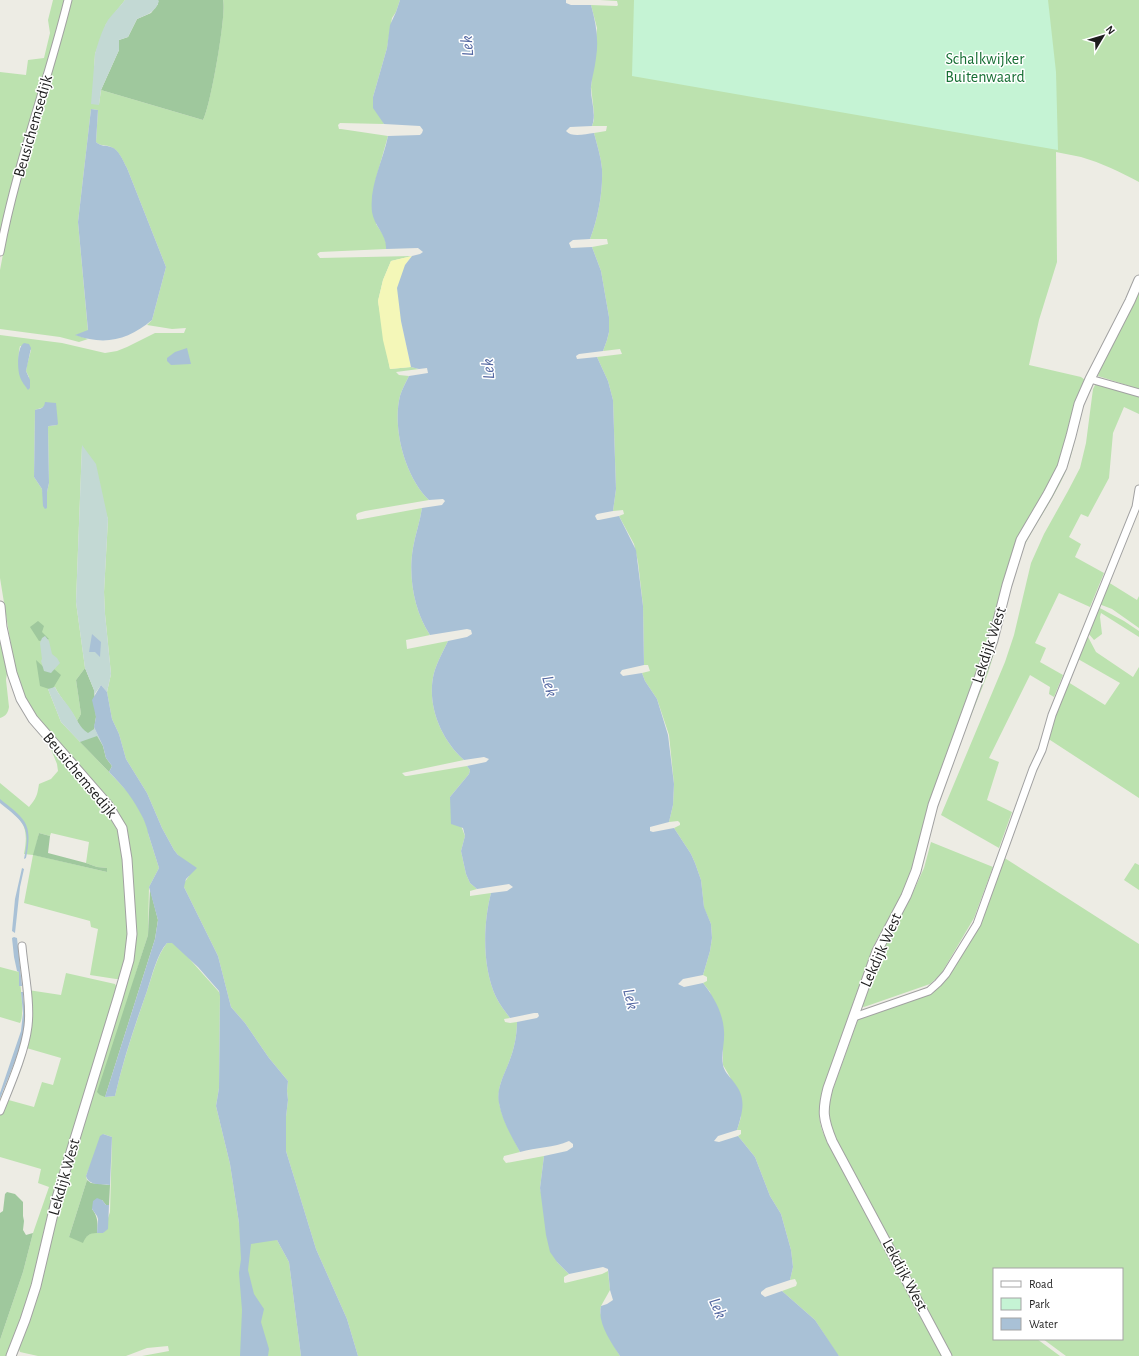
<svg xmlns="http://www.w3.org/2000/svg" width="1139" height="1356" font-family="'Alegreya Sans',sans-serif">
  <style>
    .grass { fill: #bce2af; fill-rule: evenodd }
    .forest { fill: #9fc89d }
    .wetland { fill: #c3d9d4 }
    .sand { fill: #f4f7b8 }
    .park { fill: #c5f3d4 }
    .water { fill: #a9c1d6 }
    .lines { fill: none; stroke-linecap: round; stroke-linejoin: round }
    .minor-casing { stroke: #a1a1a1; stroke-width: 9 }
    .tertiary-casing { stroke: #a1a1a1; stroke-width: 11 }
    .minor { stroke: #fff; stroke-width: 7 }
    .tertiary { stroke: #fff; stroke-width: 9 }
    .labels { text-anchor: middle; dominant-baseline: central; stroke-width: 3; stroke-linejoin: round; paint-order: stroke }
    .park-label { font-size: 16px; fill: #176f34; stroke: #fff }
    .street-label { font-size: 16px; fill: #1d1d1d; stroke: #fff }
    .water-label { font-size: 17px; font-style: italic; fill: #5468a2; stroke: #fff }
  </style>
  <rect width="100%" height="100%" fill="#edece4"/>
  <path class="grass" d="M53,0h13l-66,243v-171l26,3 2,-15 16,-2 6,-25 -2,-13z
    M71,0h54l-19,24 -11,30 -1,16 5,34 2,-14 102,30c7,-11 24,-108 20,-120h177l-4,12 -4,6 -5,30 -14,49 11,27 -44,-1 -2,2 1,4h2l47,7 -13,46 1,42 8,12 2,7v6l-66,3 -3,2 3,4 92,-2 -21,5 -8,19 -5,21 12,68 21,-2 8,2 -23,3 3,3 10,1c-3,6 -7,13 -9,20 -8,32 5,81 29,104l-64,11 -7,2 -2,2 1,5 65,-12c-2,14 -7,27 -9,40 -5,28 1,63 17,87l-24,5 1,9 41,-8c-5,11 -11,21 -14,32 -8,31 7,67 30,87l-62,13 3,3h2l60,-10 3,4 -1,4 -19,23 15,39 -4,15 5,23 4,9 7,6 -7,2v5l21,-3c-8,31 -9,74 5,104 4,8 9,14 14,21l-6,1 1,3 5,1 7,-1c0,13 -3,28 -8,40 -3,9 -9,19 -10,29 -3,19 13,44 21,61l-16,4 -1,3 3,4 38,-7 -4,32 17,74 12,12 -5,3v5l1,1 37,-9 6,-3 2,19 -9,16 -1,6 10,27 10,17h-262l-11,-37 -31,-70 -30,-98v-34l2,-17 -1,-9 1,-10 -19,-23 -24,-35 -14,-16 -13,-51 -34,-69v-4l5,-7 -11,-21 -4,-5 -12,-22 -15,-35 -21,-34 -7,-25 -7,-15 -5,-27 4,-18 -6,-60 -1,-22 4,-73 -26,-73 -6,156 9,66 -9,12 5,34 -4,7c-6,-12 -16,-22 -22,-34l-7,2 13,33 68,71 10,15 9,20v5l11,35 -10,19 -1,48 -13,41 -30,121 10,-1c8,-36 20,-70 32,-105 5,-14 10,-36 20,-48h6l13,12 33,37 1,2 -1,94 -3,18 14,58 9,59 38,17 12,22 12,94h-159l27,-5 -1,-5 -21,2 -21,8h-88l-18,-4 -2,-6 19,-48 5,-17 17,-79 74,-248 -8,-122 -91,-116 -7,-11 -12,-35 -15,-92v-243l62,8 43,10 12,-2 10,-4 28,-14h29l2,-5 -14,1 -25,-4 5,-5 14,-53 -39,-99c-4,-7 -8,-18 -16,-21 -5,-3 -10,0 -15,-5l2,-32 -7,-1 -13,113 10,109 -12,4 12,4 -9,3 -19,-5 -60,-8v-59l11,-58zM20,346l11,4 -4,15 -1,6 3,6 -2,11c-5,-13 -11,-28 -7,-42zM44,407l13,18 -8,1 -1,1 1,56 -2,9v16l-5,-19 -8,-12 1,-67zM103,1134l9,3 -2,75 -7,21h-12l-5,4h-17l18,-57 -1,-4z
    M600,0h539v182c-19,-10 -37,-19 -58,-25 -8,-2 -17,-3 -25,-5l1,110 -18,58 -10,45 52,12 4,3c-5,31 -8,63 -20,93 -14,32 -37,59 -49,92l-18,75 -10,33 -50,126 -33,92 -24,41 -8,15 -51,144c-3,16 -5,28 2,44l118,221h-103l-2,-2 -22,-34 -33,-29 14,-5 1,-3 -2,-4 -5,1 3,-13 -2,-17 -10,-36 -11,-18 -15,-39 -17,-21 3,-2v-4h-4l4,-13 -11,-40 -7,-12v-15l-13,-58 -7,-9 4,-2v-4l-4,-2 7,-24 2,-13 -1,-14 -7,-16 -3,-28 -6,-17 -4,-9 -17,-26 6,-3v-2l-2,-2 -9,1 4,-17 1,-21 -5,-49 -12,-36 -12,-18 -3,-8 8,-2 -2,-6h-4l-1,-59 -5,-44 -4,-18 -15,-28 5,-2 -1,-4 -10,1 3,-22 -3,-89 -5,-19 -11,-24 25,-3 -2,-5 -17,2 4,-11 2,-8v-15l-8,-46 -9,-24 16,-3 -1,-5h-17c8,-21 13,-47 12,-70 -1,-12 -5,-24 -8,-36l12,-2 1,-5h-15l2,-6v-7l-3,-26 6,-59 -6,-23 26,1 1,-1 -1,-4z
    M1139,290v99l-41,-13 5,-14z
    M1096,383l43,11v20l-15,-7 -11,26 -4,45 -21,39 -7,-3 -12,23 12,7 -6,13 29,16 -14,34 -31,-14 -24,50 11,5 -6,14 23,13 -9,22 -5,-3 1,-7 -20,-12 -41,83 10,4 -12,38 25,12 -13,36 -58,-33 64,-153 9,-27 17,-72 13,-29 24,-43 12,-23 6,-25 7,-54z
    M1108,582l29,18 2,-4v32l-27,-19 -13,-5z
    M1098,607l26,14 15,10v6l-38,-24 -1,4 2,17 -8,6 -6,-7z
    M0,625l8,41 -2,14 3,27c-1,6 -3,9 -9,11z
    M1087,635l9,17 37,25 6,-10v131l-92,-60 21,-56 37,23 15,-22 -42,-24z
    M48,742l61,69 11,26 9,90 -2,26 -8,26h-3l-26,-4 8,-46 -7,-2 -1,-6 -66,-18 9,-48 -9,-1c6,-31 -3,-34 -24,-52v-19l29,24c8,-10 8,-11 10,-23l12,-5 7,-8 -1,-7zM39,833l11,3 1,-3 38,9 -3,21 11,4 10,1v4l-73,-17z
    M931,842l62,25 -19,51 -33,56 -11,10 -66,23 -3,-1 18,-52 19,-37 16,-27 10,-22z
    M1003,857l136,87v412h-73l-23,-17h79v-70h-128v70h43l23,17h-109l-16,-32 -106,-196 -2,-22 31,-87 74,-28 24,-27z
    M1135,863l4,2v25l-15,-10z
    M0,967l19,5c1,11 6,43 1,51l-20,-6z
    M66,973l49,11 3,6 -85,297 -25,69h-8v-16l23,-68 10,-39 16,-46 -11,-4 3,-14 -41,-12v-46l5,-12 29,8 8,-25 11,3 8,-27 -38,-11 5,-57 33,5z"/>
  <path class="forest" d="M158,0h65c4,13 -13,109 -20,120l-102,-30 18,-40v-10l9,-3 9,-18 14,-6 7,-9z
    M38,621l6,5 -2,6 7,7 -10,2 -9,-14z
    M36,660l13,12 5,-3 7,6 -9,15 -12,-4z
    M85,668l9,22 2,27 -2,12 9,17 3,12 6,8 -3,6 -29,-30v-16l-3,-5 4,-7 -5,-34z
    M39,833l11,3 -2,17 38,10 11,4 10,1v4l-74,-17z
    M150,889l8,31 -3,19 -50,158 -5,-2 -3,-3 51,-157z
    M87,1180l4,3 19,2 -1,20h-3l-4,-5 -10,9c6,8 6,14 5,24 -8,0 -11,3 -14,10l-14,-6z
    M7,1192l8,2 8,8v14l1,5 -1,9 3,5 7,-2 -10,39 -23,68v-127l3,-2 2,-17z"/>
  <path class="wetland" d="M125,0h33l1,1c-3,11 -13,14 -22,18l-9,18 -9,3v10l-18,40 -2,15 -8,-1 4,-50c3,-11 7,-24 13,-34 5,-7 12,-13 17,-20z
    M82,445l14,19 12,55 -4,73 1,22 6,60 -4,18 -6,-7 -7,10v-5l-9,-22 -9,-66z
    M45,636l4,5 3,13 5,4 3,5 -9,10 -7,-2 -3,-10 1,-2 -2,-16 2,-5z
    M55,687c4,9 11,15 16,23 6,9 8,17 17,23l6,-4v-2l9,19 -6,-10 -17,6 -19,-20 -13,-33z"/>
  <path class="sand" d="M412,256l-7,9 -4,56 10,46 -21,2 -7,-29 -5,-39 5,-21 8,-19z"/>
  <path class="park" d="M634,0h414l8,72 2,78 -426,-74z"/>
  <path class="water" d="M400,0h166v3l5,2h20c5,18 8,35 5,53 -1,10 -4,19 -5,28 -1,14 6,27 1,40l-22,1 -4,4c6,7 19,3 28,2 3,12 7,24 8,36 1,23 -4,49 -12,70l-17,1 -4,3 2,5 21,-1 9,24 8,46v15l-2,8 -4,11 -24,3 -3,2 1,3 20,-2 11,24 5,19 3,89 -3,22 -16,3 -2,2 2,4h2l20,-4 17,34 7,56 1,59 -22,5 -2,3 3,3 19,-3 3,8 12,18 11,36 6,49 -1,21 -4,17 -19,5v4l3,1 21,-4 17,26 4,9 6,17 3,27 7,17 1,14 -2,13 -7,24 -20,4 -5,5 6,3 19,-4c11,14 20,30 21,48 1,11 -3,23 -1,34 1,6 6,11 10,16 14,17 10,29 4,49l-19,6 -4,5 5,1 19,-6 17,21 15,39 11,18 10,36 2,17 -3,13 -24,8 -5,4v2l4,3 17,-6 33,29 24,36h-219c-9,-14 -23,-33 -19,-50l6,-2 6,-4 -3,-10 -2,-21 -5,-2 -34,7 -12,-12 -7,-10 -4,-17 -6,-47 4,-32 23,-5 6,-4v-3l-4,-3c-15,7 -33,6 -49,11 -8,-15 -18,-31 -21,-49 -3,-14 5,-28 10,-41 5,-12 8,-27 8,-40l20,-4 2,-2 -1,-3h-4l-24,5c-5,-7 -10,-13 -14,-21 -14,-30 -13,-73 -5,-104l16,-2 6,-4 -4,-3 -32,5 -7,-6 -4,-9 -5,-23 4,-15 -2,-8 -12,-4 -1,-27 19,-23 1,-4 -3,-4 19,-4 3,-3 -5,-2 -20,3c-23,-20 -38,-56 -30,-87 3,-11 9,-21 14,-32l19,-4 5,-3 -1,-4 -4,-1 -37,6c-16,-24 -22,-59 -17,-87 2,-13 7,-26 9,-40l20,-3 3,-4 -2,-2 -14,1c-24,-23 -37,-72 -29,-104 2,-7 6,-14 9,-20l19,-3 -1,-5 -8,1 -8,-2 -10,-46 -4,-33 8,-23 7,-9 8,-2 3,-2 -5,-4 -32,1c1,-14 -12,-23 -14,-37 -3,-26 11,-51 16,-76l32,-1 2,-2 1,-3 -3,-4 -36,-2 -11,-16v-11l14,-49 3,-23 6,-13z
    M91,109l7,1 -2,32c5,5 10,3 15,5 8,2 12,14 16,21l39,99 -14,53c-24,20 -47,26 -77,15l13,-5 -10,-108z
    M24,343l5,1 2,4 -5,23 4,9v8l-2,2c-2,-3 -7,-9 -8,-13 -3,-8 -3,-30 4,-34z
    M187,348l4,16 -20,1 -4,-4v-3l8,-6z
    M45,402l11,1 2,21 -1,1 -8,1 -1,1 1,56 -2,9v16l-2,1 -2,-3 -1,-17 -8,-12 1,-67c6,-2 9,-1 10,-8z
    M92,634l9,8 -1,15 -5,-5h-6z
    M101,685l6,7 5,27 7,15 7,25 21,34 15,35 12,22 4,5 19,13 -11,11 -2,8 34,69 13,51 14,16 24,35 19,23 -1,10 1,9 -2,17v34l30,98 31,70 11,37h-57l-12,-94 -12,-22 -26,4 -3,26 6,24 10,15 -3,13 8,27 -1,7h-28l2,-46 -3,-37 2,-14 -2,-36 -9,-59 -14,-58 3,-18 1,-92 -1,-5 -21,-24 -26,-24h-5c-10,11 -15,33 -20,48 -12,34 -24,69 -32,105l-10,1 50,-158 3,-19 -9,-33 10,-19 -11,-35c-1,-6 -3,-10 -5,-15 -10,-20 -18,-30 -34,-46l3,-6 -6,-8 -3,-12 -9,-19 2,-10 -4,-17z
    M0,799c26,21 33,24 26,59l-2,1c7,-32 1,-36 -24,-56z
    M22,868l2,1 -4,18 -5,46 -3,-2 3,-32z
    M14,937l3,1 5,48h-3v-14l-2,-1 -3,-14 -2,-19z
    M21,992h2c0,10 3,21 2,31 -2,22 -17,55 -25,76v-6l21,-62 2,-18z
    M103,1134l9,3 -2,48c-9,-1 -21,1 -24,-9l14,-40z
    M97,1198l5,2 4,5h3l-1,24 -5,4h-6l1,-14 -1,-3 -5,-7 1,-8z"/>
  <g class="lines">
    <defs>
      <path id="minor" d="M0,252c16,-86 47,-167 68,-252
        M1090,379l49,14
        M854,1017l75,-26 9,-8 8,-9 31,-50 56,-155 9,-19 10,-35 84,-208 3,-18
        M0,1111c10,-25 25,-59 28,-85 3,-24 -4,-56 -6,-80"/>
      <path id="tertiary" d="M0,606l2,21 10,46 9,26 12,20 75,86 14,23 5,31 5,75 -3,26 -11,38 -62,203 -20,85 -11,34 -14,36
        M947,1356l-115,-215c-9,-22 -10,-30 -4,-53l49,-137 29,-55 10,-25 17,-66 60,-165 14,-55 14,-45 27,-46 14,-27 9,-31 8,-32 11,-25 40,-78 9,-21"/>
    </defs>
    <use href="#minor" class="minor-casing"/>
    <use href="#tertiary" class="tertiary-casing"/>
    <use href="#minor" class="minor"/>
    <use href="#tertiary" class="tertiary"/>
  </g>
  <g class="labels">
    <g class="park-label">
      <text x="985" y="59">Schalkwijker<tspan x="985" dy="18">Buitenwaard</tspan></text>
    </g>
    <g class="street-label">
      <text transform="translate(33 126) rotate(-74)">Beusichemsedijk</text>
      <text transform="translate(989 645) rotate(-72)">Lekdijk West</text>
      <text transform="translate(80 775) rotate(50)">Beusichemsedijk</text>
      <text transform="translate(881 950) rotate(-66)">Lekdijk West</text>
      <text transform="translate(64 1177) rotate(-74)">Lekdijk West</text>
      <text transform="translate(905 1275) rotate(62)">Lekdijk West</text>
    </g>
    <g class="water-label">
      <text transform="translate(467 46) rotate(-94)">Lek</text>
      <text transform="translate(488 369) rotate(-94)">Lek</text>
      <text transform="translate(550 686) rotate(75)">Lek</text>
      <text transform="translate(631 999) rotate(75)">Lek</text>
      <text transform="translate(718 1308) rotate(66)">Lek</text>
    </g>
  </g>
  <rect x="993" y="1268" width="130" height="72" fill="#ffffff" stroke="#a5a5a5"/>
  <rect x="1001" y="1281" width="20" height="6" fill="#ffffff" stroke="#a5a5a5"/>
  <text x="1029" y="1288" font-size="12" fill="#1d1d1d">Road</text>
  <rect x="1001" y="1298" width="20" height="12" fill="#c5f3d4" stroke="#a5a5a5"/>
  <text x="1029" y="1308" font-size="12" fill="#1d1d1d">Park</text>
  <rect x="1001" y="1318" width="20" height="12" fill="#a9c1d6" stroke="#a5a5a5"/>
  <text x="1029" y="1328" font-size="12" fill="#1d1d1d">Water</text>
  <g transform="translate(1103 36) rotate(52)" stroke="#ffffff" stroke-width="3" paint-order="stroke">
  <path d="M0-3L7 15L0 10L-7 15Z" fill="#1d1d1d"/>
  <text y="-6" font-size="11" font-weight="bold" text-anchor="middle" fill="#1d1d1d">N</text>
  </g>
</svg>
